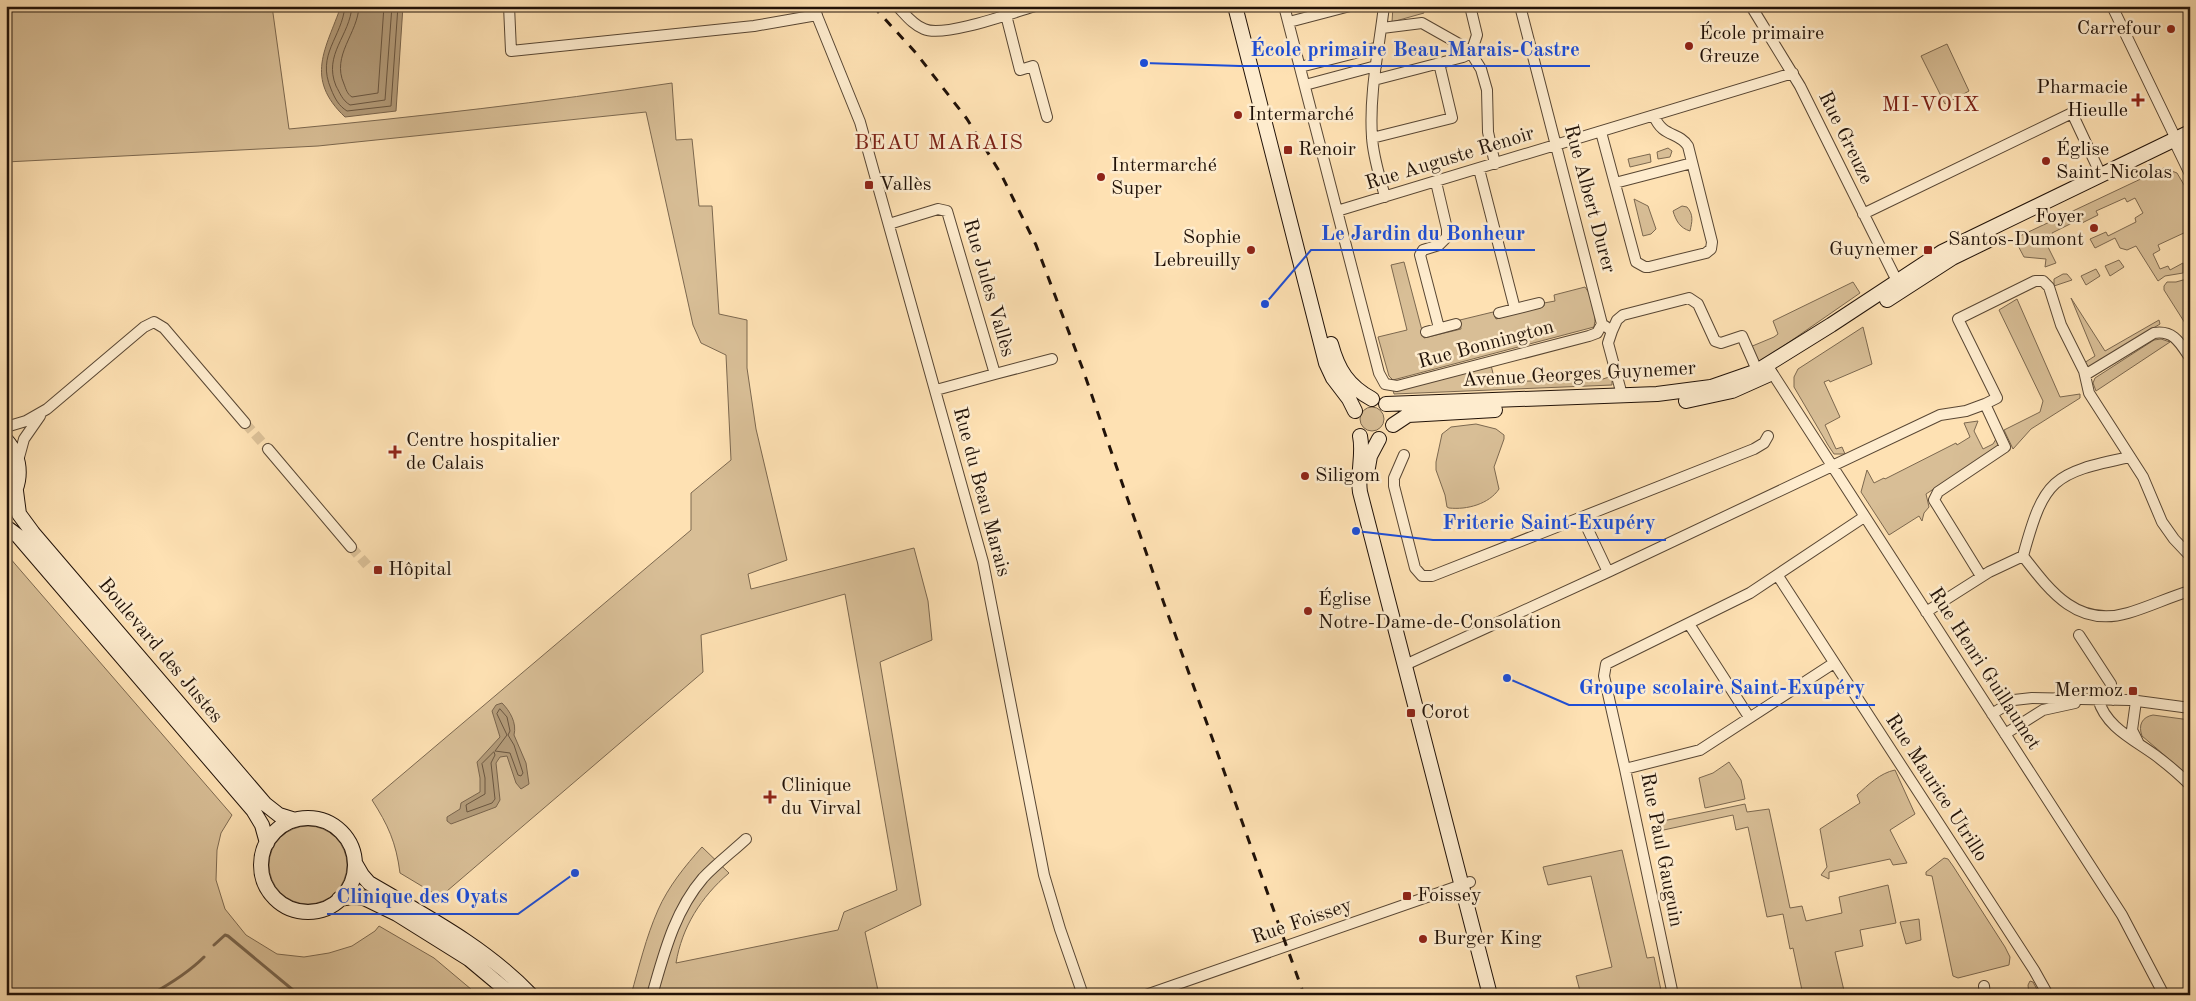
<svg xmlns="http://www.w3.org/2000/svg" width="2196" height="1001" font-family="'Old Standard TT',serif">
  <style>
    .green { fill: #d8be96; stroke: #7c684f }
    .water { fill: #b39b79; stroke: #79644c }
    .lines { fill: none; stroke-linecap: round; stroke-linejoin: round }
    .shore { stroke: #6a5640; stroke-width: 1 }
    .stream { stroke: #79644c; stroke-width: 3 }
    .street-tunnel { stroke: #ddc299; stroke-width: 10; stroke-dasharray: 10 5; stroke-linecap: butt }
    .street-casing { stroke: #584633; stroke-width: 12 }
    .secondary-casing { stroke: #211208; stroke-width: 16 }
    .street { stroke: #feecce; stroke-width: 10 }
    .secondary { stroke: #feecce; stroke-width: 14 }
    .rail { stroke: #211208; stroke-width: 3; stroke-dasharray: 9 9; stroke-linecap: butt }
    .poi-dot { fill: #8f2418; stroke: #feecce; stroke-width: 2 }
    .labels { text-anchor: middle; dominant-baseline: central; stroke-width: 5; stroke-linejoin: round; paint-order: stroke }
    .poi-label { font-size: 20px; fill: #211208; stroke: #feecce; text-anchor: start }
    .street-label { font-size: 20px; fill: #211208; stroke: #feecce }
    .quarter-label { font-size: 22px; letter-spacing: 1px; fill: #7a1f14; stroke: #feecce }
    .leader { fill: none; stroke: #1d4ed8; stroke-width: 2 }
    .callout-dot { fill: #1d4ed8; stroke: #feecce; stroke-width: 2 }
    .callout-label { font-size: 21px; text-anchor: middle; font-weight: bold; fill: #1d4ed8; stroke: #feecce; stroke-width: 5; stroke-linejoin: round; paint-order: stroke }
  </style>
  <rect width="100%" height="100%" fill="#fee1b3"/>
  <filter id="stains"><feTurbulence type="fractalNoise" baseFrequency=".004" numOctaves="4"/><feColorMatrix values="0 0 0 0 .2 0 0 0 0 .09 0 0 0 0 .02 0 0 0 .5 -.17"/></filter>
  <radialGradient id="worn" r=".72"><stop offset=".6" stop-color="#630" stop-opacity="0"/><stop offset="1" stop-color="#630" stop-opacity=".3"/></radialGradient>
  <path class="green" d="M6,6h266l17,123c128,-12 256,-27 383,-46l4,57 16,-1 7,67h13l7,108 28,6v48l9,61 31,131 -39,14 3,15 163,-41 14,53 4,39 -52,22 41,243 -56,27 14,63h-248c8,-28 15,-58 27,-85 10,-23 27,-44 44,-63l27,26c-28,24 -47,54 -53,90l162,-33 6,-18 53,-22 -52,-296 -144,41 2,37 -263,225 -40,-24c-4,-31 -12,-48 -28,-73l319,-270v-37l40,-33 -5,-105 -25,-12 -8,-18 -47,-213 -328,34 -312,16z
    M1393,6h29l2,7 -32,9z
    M1947,44l22,47 -24,13 -24,-48z
    M1668,148l4,3 -2,6 -12,2 -1,-7z
    M1650,154l1,8 -21,5 -2,-8z
    M2164,168l13,5 13,22v40l-4,-3 -28,13 2,5 -7,4 7,15 8,-3 2,4 13,-7v10l-18,3 -7,5 -22,-35 -9,4 -7,-2 -5,-10 -20,10 -5,-9 16,-7 2,4 28,-14 -1,-4 8,-5 -8,-15 -8,4 -2,-4 -29,13 2,4 -16,8 -2,-4 -28,14 1,4 -8,4 11,22 -11,4 1,-8 -22,-2 -9,-17 7,-5z
    M1634,199l14,7 8,23 -5,5 -8,2z
    M1682,206l5,1c7,8 5,15 3,24 -10,-3 -14,-10 -17,-20z
    M2119,260l5,7 -14,9 -5,-10z
    M1404,262l20,76 37,-9 -1,-9 33,-8 3,7 48,-13v-3l11,-2 -1,-6 31,-8c9,12 12,25 9,40l-201,53 -4,-4 -11,-39 29,-7 -16,-65z
    M2096,269l4,7 -14,9 -5,-9z
    M2063,274h4l5,6 -18,6v-7z
    M2190,278v53l-26,-41v-4l3,-4h9z
    M1853,282l7,11 -101,70 -9,-16 24,-10 4,-3 -5,-13z
    M2071,298l34,53 54,-31 1,4 -71,43 -5,-4 11,-7z
    M2017,299l43,98 20,-3v4l-49,31 -18,20 -9,-19 36,-18 3,-11 -44,-91z
    M1863,327l9,37 -42,18 -1,-2 -5,2 16,35 -15,8 11,24 6,-2 3,7h-11l-6,-9 -34,-58v-10l4,-8z
    M2161,339l9,3 -74,49 -3,-8 2,-5 59,-38z
    M1491,365l4,17 108,-3 9,-3v9l-218,9 -1,-4z
    M1360 419a12 12 0 1 1 24 0a12 12 0 1 1-24 0Z
    M1978,421l-4,10 9,18 10,-5 3,-5 3,7 -73,48 3,13 -5,6 -2,8 -3,-5 -30,19 -28,-43 6,-22 7,13 10,-5 1,1 71,-36 1,2 13,-8 -6,-14z
    M1476,424l20,5 8,6v4l-10,28 5,22c-10,15 -32,21 -50,19l-2,-1 -2,-12 -9,-25v-8l6,-28 9,-7z
    M6,453l5,20 -5,19z
    M9,557l223,258 -11,18 -4,17 -1,30 9,29 21,26 31,19 27,3 25,-4 23,-7 23,-15 4,-5 55,32 44,37h-472v-437z
    M2153,715l37,5v57l-48,-41c-4,-11 0,-19 11,-21z
    M1729,762l12,18 4,19 -40,9 -6,-30 14,-5z
    M1895,770l20,44 -25,16 17,33 -14,2 -3,-6 -61,13v7l-8,-4 6,-8 -7,-38 40,-26 -3,-8c11,-10 23,-22 38,-25z
    M1745,804l2,8 22,-3 21,99 12,-2 4,15 36,-8 -3,-16 49,-12 8,38 -36,7 3,16 -28,6 10,43h-42l-10,-47 -3,1 -7,-35 -16,3 -19,-90 -12,3 -3,-15 -74,16 -1,-9z
    M269 865a39 39 0 1 1 78 0a39 39 0 1 1-78 0Z
    M1622,850l25,108 7,-1 8,38h-81l-5,-19 36,-9 -21,-91 -43,9 -5,-18z
    M1944,858l4,1 5,7 52,81 5,10 -1,8 -51,13 -5,-2 -21,-100 -6,-1v-3z
    M1919,919l2,21 -15,4 -6,-22z
    M2030,981l3,1 7,13h-11l-1,-10z"/>
  <path class="water" d="M341,6h62l-7,105 -51,6c-41,-39 -19,-68 -4,-111z
    M502,703c8,8 15,20 12,32l12,28 3,21 -8,5 -5,-6 -9,-27 -7,1 -4,6 4,37 -4,7 -45,17 -4,-3v-4l13,-8 1,-6 19,-11v-14l-3,-16 23,-25 -8,-26 4,-6z"/>
  <g class="lines">
    <path class="shore" d="M345,6c-3,32 -29,48 -14,83 4,10 8,17 16,22l44,-5 7,-100
      M352,6c-2,30 -29,48 -16,80 4,7 6,14 14,19l35,-5 7,-94
      M359,6c-1,28 -28,49 -15,78 2,5 3,10 8,13l26,-4 6,-87
      M500,709l7,8 3,14 -2,4 6,10 9,28 -2,3 -3,-1 -8,-22 -15,-2 12,-16 -10,-21z
      M494,752l1,3 -4,8 4,36 -3,4 -25,9 -1,-7 19,-11v-16l-3,-14z"/>
    <path class="stream" d="M214,945l11,-10 3,1 71,59
      M150,995c20,-11 38,-22 54,-38"/>
    <path class="street-tunnel" d="M245,423l23,26
      M351,547l16,18"/>
    <defs>
      <path id="street" d="M509,6l2,45 243,-25 63,-11
        M813,6l47,116 123,440 61,313 16,54 23,66
        M897,6c8,8 16,19 27,23 19,9 88,-16 111,-23
        M1284,6l95,367 6,11 12,2 192,-50 8,-3 5,-9
        M1384,6c-5,43 -15,87 -12,131 1,20 8,40 13,60
        M1520,6l82,318 10,7 -4,12 14,52
        M1751,6l49,80 100,201
        M2112,6l64,133v6l14,29
        M1006,15l14,55 13,-4 14,51
        M1289,22l61,-16
        M1382,28l40,-5 39,22 10,8 10,16 6,21 1,42 7,32
        M1300,67l79,-20
        M1374,80l89,-23 8,-4 6,-18 -7,-29
        M1305,85l71,-19
        M1601,132l35,130 9,5h4l57,-14 5,-4 1,-7 -24,-96c-10,-15 -25,-8 -34,-30
        M1372,138l80,-20 -13,-55
        M2176,139l7,2 7,12
        M1479,169l36,140
        M1436,182l11,47v8l-8,8 -16,5 -3,5 19,73
        M1615,183l77,-20
        M1337,211l456,-138
        M1863,214l209,-101 29,62
        M889,224l49,-15 9,2 48,163 -59,16
        M1499,313l40,-10
        M1612,331l5,-11 6,-5 66,-17 9,6 17,37 6,2 21,-7 18,41
        M1426,332l30,-8
        M1769,368l353,547 42,80
        M995,374l57,-15
        M2085,375l69,-42c20,-3 26,10 36,25
        M1985,404l12,-6 -39,-79 77,-38h8l6,6 12,38 23,46 5,22 54,84 19,45 12,17 16,17
        M6,427l20,-6 21,-12 97,-82 10,-5 10,6 81,95
        M268,449l83,98
        M1404,455l-10,23v8l21,82 7,8h10l150,-59 26,55
        M18,461l6,-22 16,-23
        M1582,517l172,-68 10,-6 4,-7
        M2023,556c27,35 54,72 105,57 21,-6 41,-16 62,-22
        M1778,576l256,394 14,25
        M1926,612l63,-40 34,-16c21,-77 29,-83 107,-99
        M1689,624l60,93
        M2079,635l32,49 2,16
        M1405,665l203,-93 332,-157 26,-4 19,-7 20,43 -67,45 -4,8 47,76
        M2098,699c8,28 35,40 57,56 12,9 24,19 35,30
        M2136,701l-4,29 6,12
        M1992,714l22,-14 18,-2 98,2 60,8
        M2005,734l38,-24 32,-7
        M1625,769l-21,-93 2,-12 144,-71 114,-76
        M1984,986l1,9
        M652,995c12,-41 22,-83 51,-117 13,-14 29,-26 43,-39
        M1146,995l324,-113
        M1673,995l-48,-226 75,-19 134,-87"/>
      <path id="secondary" d="M1235,6l91,357 7,15 16,21 6,12
        M1887,300l65,-42 37,-18
        M1331,344c7,26 17,42 41,55
        M1686,401l46,-10 38,-17
        M1386,404l271,-10 54,-7 46,-16 74,-46 111,-73 248,-120
        M1393,425l15,-10 87,-5
        M1360,436c4,18 -3,37 0,56l130,503
        M6,440c17,19 17,45 0,65
        M1367,473l3,-17 9,-17
        M16,491l3,23 14,19 232,271 14,11 16,5
        M6,527l12,9 235,274 9,15 5,18
        M261 865a47 47 0 1 1 94 0a47 47 0 1 1-94 0Z
        M355,863l7,12 7,8c58,34 115,63 162,112
        M339,899l13,-2 12,1 33,16 72,45 43,36"/>
    </defs>
    <use href="#street" class="street-casing"/>
    <use href="#secondary" class="secondary-casing"/>
    <use href="#street" class="street"/>
    <use href="#secondary" class="secondary"/>
    <path class="rail" d="M873,6l43,47 51,66 34,55 35,71 46,122 74,214 148,414"/>
  </g>
  <g class="poi-dot">
    <circle cx="2171" cy="29" r="5"/>
    <circle cx="1689" cy="46" r="5"/>
    <path d="M2135.5 92.5h5v5h5v5h-5v5h-5v-5h-5v-5h5z"/>
    <circle cx="1238" cy="115" r="5"/>
    <rect x="1283" y="145" width="10" height="10" rx="2.5"/>
    <circle cx="2046" cy="161" r="5"/>
    <circle cx="1101" cy="177" r="5"/>
    <rect x="864" y="180" width="10" height="10" rx="2.5"/>
    <circle cx="2094" cy="228" r="5"/>
    <circle cx="1251" cy="250" r="5"/>
    <rect x="1923" y="245" width="10" height="10" rx="2.5"/>
    <path d="M392.5 444.5h5v5h5v5h-5v5h-5v-5h-5v-5h5z"/>
    <circle cx="1305" cy="476" r="5"/>
    <rect x="373" y="565" width="10" height="10" rx="2.5"/>
    <circle cx="1308" cy="611" r="5"/>
    <rect x="2128" y="686" width="10" height="10" rx="2.5"/>
    <rect x="1406" y="708" width="10" height="10" rx="2.5"/>
    <path d="M767.5 789.5h5v5h5v5h-5v5h-5v-5h-5v-5h5z"/>
    <rect x="1402" y="891" width="10" height="10" rx="2.5"/>
    <circle cx="1423" cy="939" r="5"/>
  </g>
  <g class="labels">
    <g class="poi-label">
      <text x="2161" y="29" text-anchor="end">Carrefour</text>
      <text x="1699" y="34">École primaire<tspan x="1699" dy="23">Greuze</tspan></text>
      <text x="2128" y="88" text-anchor="end">Pharmacie<tspan x="2128" dy="23">Hieulle</tspan></text>
      <text x="1248" y="115">Intermarché</text>
      <text x="1298" y="150">Renoir</text>
      <text x="2056" y="150">Église<tspan x="2056" dy="23">Saint-Nicolas</tspan></text>
      <text x="1111" y="166">Intermarché<tspan x="1111" dy="23">Super</tspan></text>
      <text x="879" y="185">Vallès</text>
      <text x="2084" y="217" text-anchor="end">Foyer<tspan x="2084" dy="23">Santos-Dumont</tspan></text>
      <text x="1241" y="238" text-anchor="end">Sophie<tspan x="1241" dy="23">Lebreuilly</tspan></text>
      <text x="1918" y="250" text-anchor="end">Guynemer</text>
      <text x="406" y="441">Centre hospitalier<tspan x="406" dy="23">de Calais</tspan></text>
      <text x="1315" y="476">Siligom</text>
      <text x="388" y="570">Hôpital</text>
      <text x="1318" y="600">Église<tspan x="1318" dy="23">Notre-Dame-de-Consolation</tspan></text>
      <text x="2123" y="691" text-anchor="end">Mermoz</text>
      <text x="1421" y="713">Corot</text>
      <text x="781" y="786">Clinique<tspan x="781" dy="23">du Virval</tspan></text>
      <text x="1417" y="896">Foissey</text>
      <text x="1433" y="939">Burger King</text>
    </g>
    <g class="street-label">
      <text transform="translate(1845 138) rotate(64)">Rue Greuze</text>
      <text transform="translate(1450 159) rotate(-17)">Rue Auguste Renoir</text>
      <text transform="translate(1589 199) rotate(75)">Rue Albert Durer</text>
      <text transform="translate(988 288) rotate(74)">Rue Jules Vallès</text>
      <text transform="translate(1486 345) rotate(-15)">Rue Bonnington</text>
      <text transform="translate(1579 375) rotate(-3)">Avenue Georges Guynemer</text>
      <text transform="translate(981 492) rotate(75)">Rue du Beau Marais</text>
      <text transform="translate(160 651) rotate(50)">Boulevard des Justes</text>
      <text transform="translate(1984 669) rotate(57)">Rue Henri Guillaumet</text>
      <text transform="translate(1936 788) rotate(57)">Rue Maurice Utrillo</text>
      <text transform="translate(1661 850) rotate(79)">Rue Paul Gauguin</text>
      <text transform="translate(1302 922) rotate(-19)">Rue Foissey</text>
    </g>
    <g class="quarter-label">
      <text x="1931" y="105">MI-VOIX</text>
      <text x="939" y="143">BEAU MARAIS</text>
    </g>
  </g>
  <path class="leader" d="M1144 63L1240 66H1590M1265 304L1311 250H1535M1356 531L1433 540H1666M1507 678L1569 705H1875M575 873L518 914H327"/>
  <g class="callout-dot">
    <circle cx="1144" cy="63" r="5"/>
    <circle cx="1265" cy="304" r="5"/>
    <circle cx="1356" cy="531" r="5"/>
    <circle cx="1507" cy="678" r="5"/>
    <circle cx="575" cy="873" r="5"/>
  </g>
  <g class="callout-label">
    <text x="1415" y="56">École primaire Beau-Marais-Castre</text>
    <text x="1423" y="240">Le Jardin du Bonheur</text>
    <text x="1549" y="529">Friterie Saint-Exupéry</text>
    <text x="1722" y="694">Groupe scolaire Saint-Exupéry</text>
    <text x="422" y="903">Clinique des Oyats</text>
  </g>
  <rect width="2196" height="1001" fill="none" stroke="#fee1b3" stroke-width="25"/>
  <rect x="8" y="8" width="2181" height="986" fill="none" stroke="#211208" stroke-width="2.5"/>
  <rect x="12" y="12" width="2171" height="976" fill="none" stroke="#211208"/>
  <rect width="100%" height="100%" filter="url(#stains)"/>
  <rect width="100%" height="100%" fill="url(#worn)"/>
</svg>
